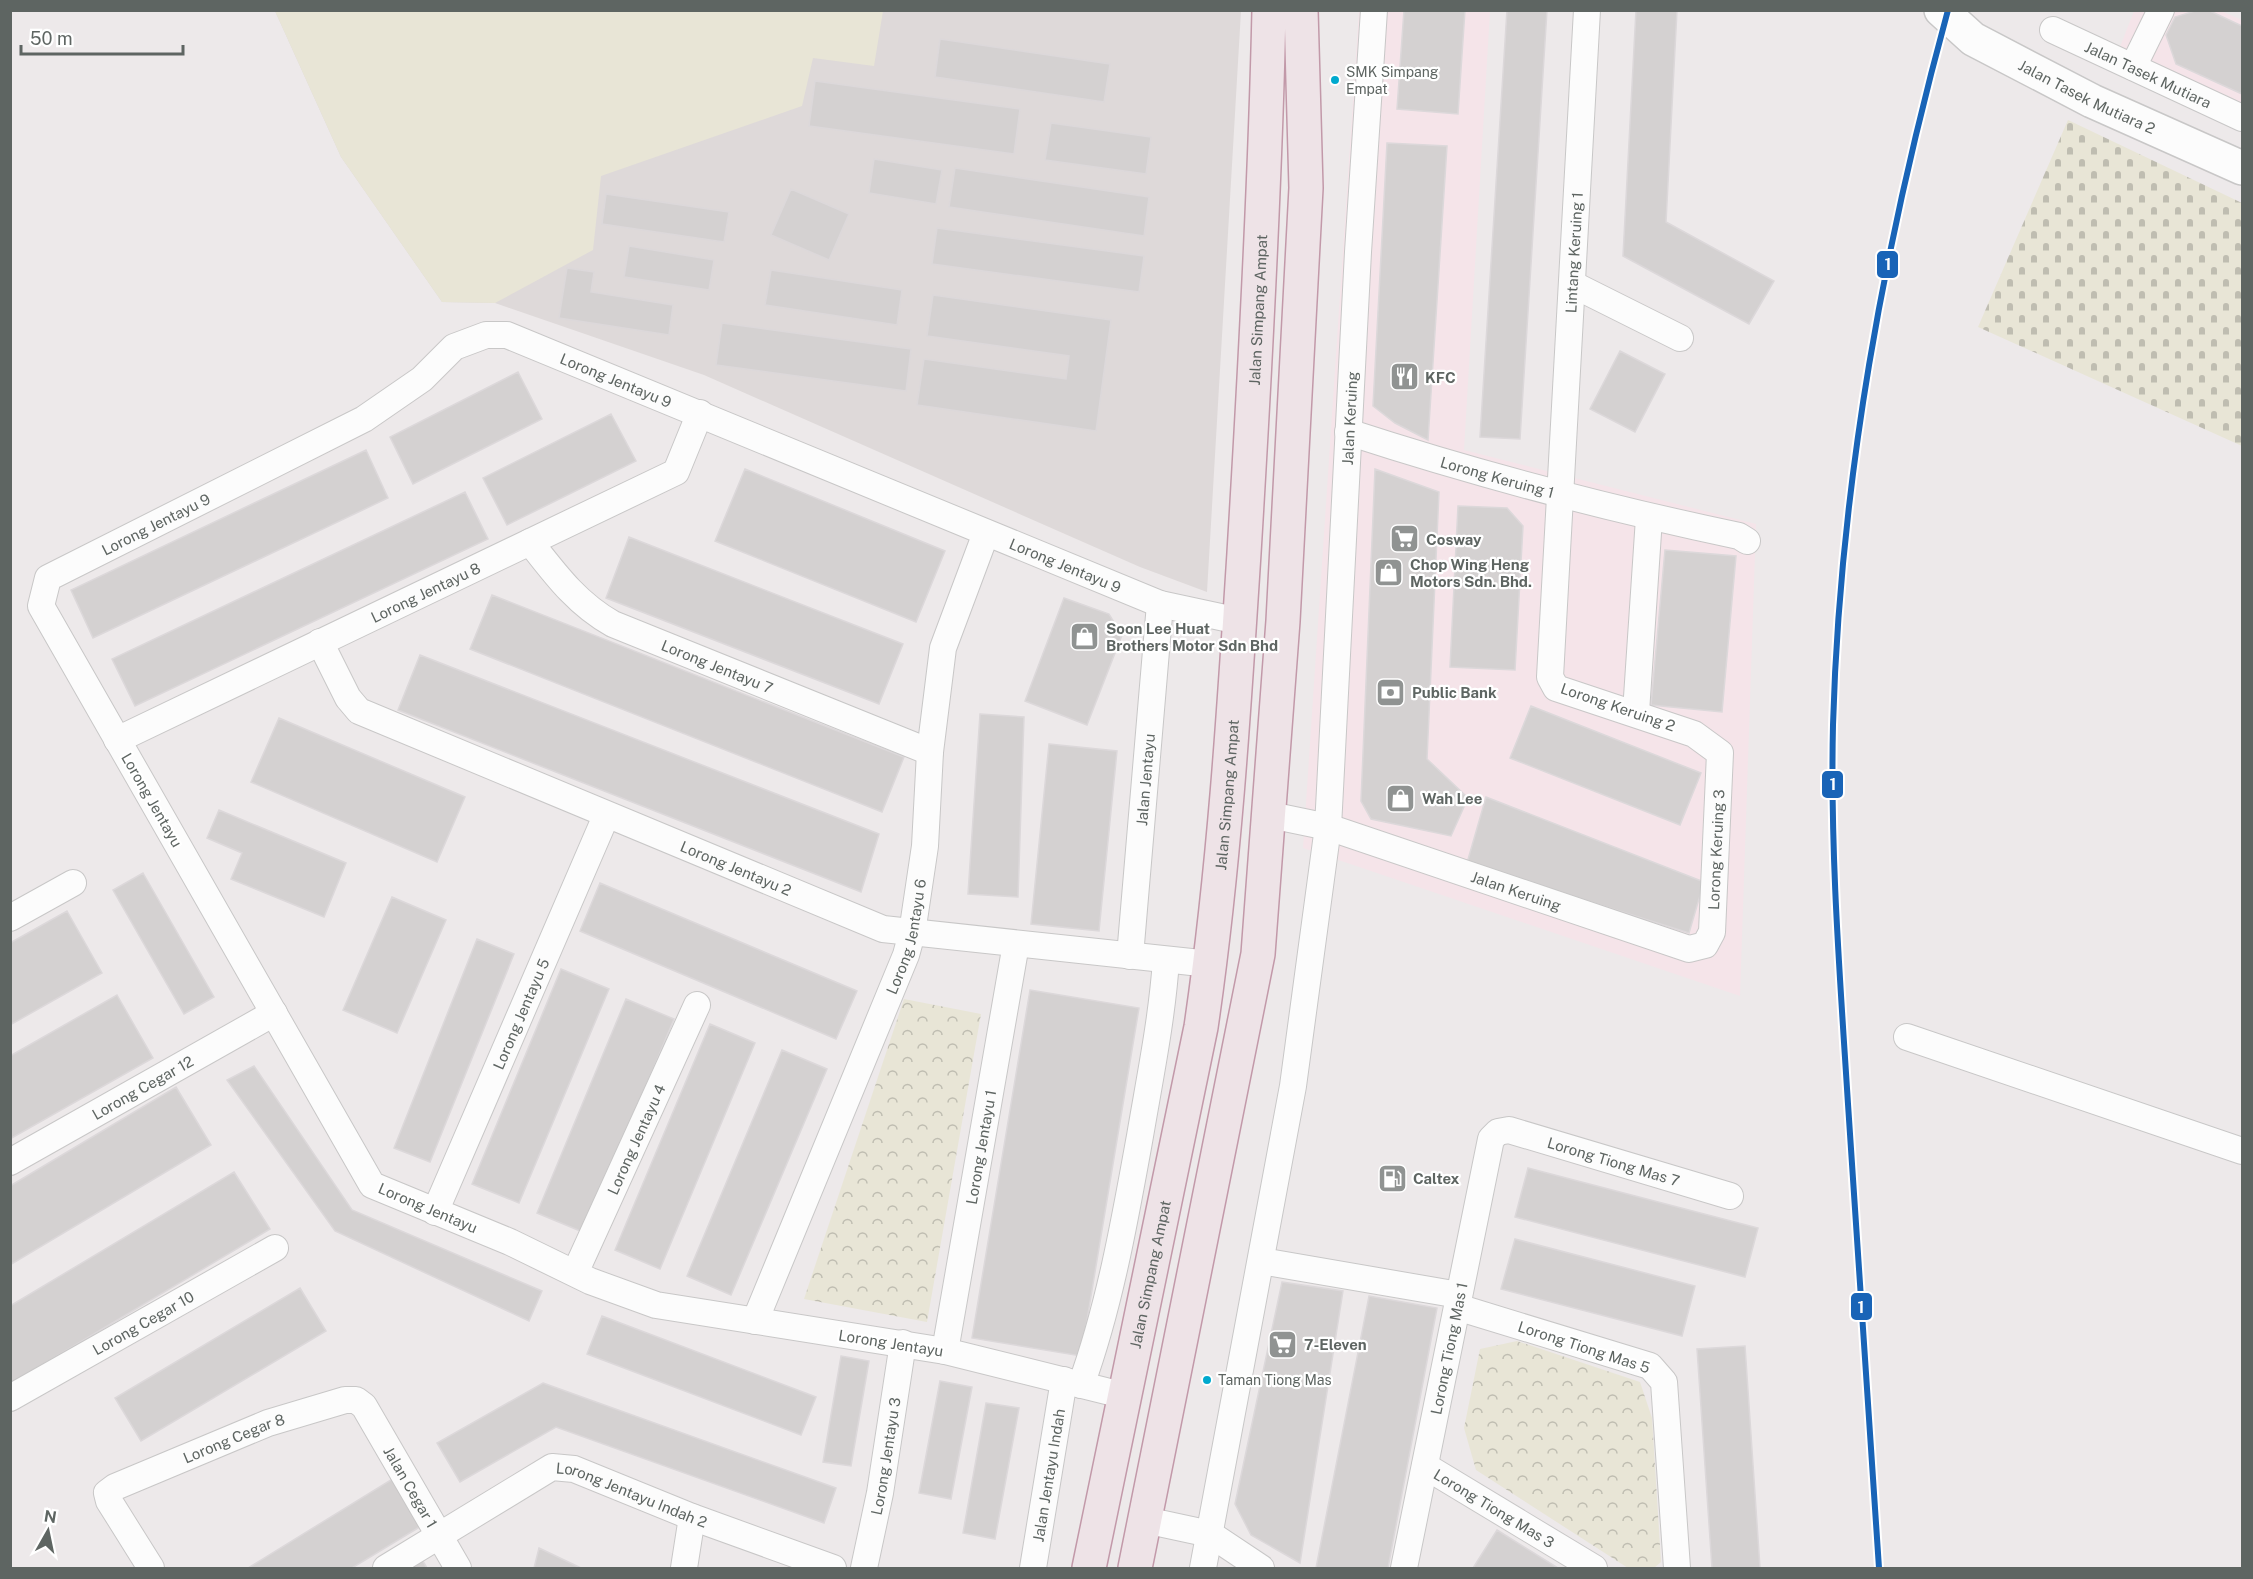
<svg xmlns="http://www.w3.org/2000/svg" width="2253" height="1579" font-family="'Public Sans',sans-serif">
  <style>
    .commercial { fill: #f5e4e9 }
    .education { fill: #ded9d9 }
    .cemetery { fill: url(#cemetery-stones) }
    .park { fill: url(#park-crowns) }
    .pitch { fill: #e8e5d6 }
    .building { fill: #d4d1d1; stroke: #dcd8da; stroke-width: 1.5 }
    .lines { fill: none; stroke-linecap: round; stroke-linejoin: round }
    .street-casing { stroke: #c8c7c7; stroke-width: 28 }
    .secondary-casing { stroke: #c8c7c7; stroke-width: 36 }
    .highway-casing { stroke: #c299a9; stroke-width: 36 }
    .street { stroke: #fcfcfc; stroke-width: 26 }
    .secondary { stroke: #fcfcfc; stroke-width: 33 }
    .highway { stroke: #eee3e7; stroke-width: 33 }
    .rail-1-casing { stroke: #fff; stroke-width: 10 }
    .rail-1 { stroke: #1964b7; stroke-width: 6 }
    .bus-dot { fill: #00a9ce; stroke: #fff; stroke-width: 2 }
    .labels { text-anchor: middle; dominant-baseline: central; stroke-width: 4.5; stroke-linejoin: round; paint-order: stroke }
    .bus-label { font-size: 14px; fill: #5e6562; stroke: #fff; text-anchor: start }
    .street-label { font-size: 15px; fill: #5e6562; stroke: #fff }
    .poi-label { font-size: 15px; font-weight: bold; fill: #5e6562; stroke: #fff; text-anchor: start }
    .line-badge { stroke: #fff; stroke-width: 2 }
    .badge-label { font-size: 16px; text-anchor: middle; font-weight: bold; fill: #fff }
  </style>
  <defs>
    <pattern id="cemetery-stones" width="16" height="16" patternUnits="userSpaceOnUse" patternTransform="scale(1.5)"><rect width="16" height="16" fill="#e8e5d6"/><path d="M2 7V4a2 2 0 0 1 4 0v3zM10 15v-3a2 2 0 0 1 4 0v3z" fill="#bfbdb1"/></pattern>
    <pattern id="park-crowns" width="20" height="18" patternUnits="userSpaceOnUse" patternTransform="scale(1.5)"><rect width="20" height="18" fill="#e8e5d6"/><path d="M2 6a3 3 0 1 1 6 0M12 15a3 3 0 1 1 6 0" fill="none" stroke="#bfbdb1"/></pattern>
  </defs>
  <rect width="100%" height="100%" fill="#ede9ea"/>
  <path class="commercial" d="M1359,11h131l-26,439 292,74 -16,472 -437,-148z
    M2134,11h87l21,9v112l-131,-62z"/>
  <path class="education" d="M275,11h966l-34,581 -67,-25 -436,-192 -209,-72 -53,-1 -101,-145z"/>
  <path class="cemetery" d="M2068,120l174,83v243l-264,-119z"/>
  <path class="park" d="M904,999l77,15 -54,308 -123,-23z
    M1517,1341l123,41 12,36 9,144 -7,6h-26l-152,-98 -12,-42 16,-79z"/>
  <path class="pitch" d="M275,11h608l-9,55 -61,-8 -11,48 -201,70 -8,74 -98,53 -53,-1 -101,-145z"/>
  <path class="building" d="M1404,10h61l-7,104 -61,-5z
    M1507,10h40l-27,429 -40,-2z
    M1636,10h41l-11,212 108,59 -25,43 -126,-68z
    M2198,10h10l34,16v68l-66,-30 -10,-29 9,-18z
    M940,39l170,25 -6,38 -169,-25z
    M815,81l205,28 -6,45 -205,-28z
    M1051,123l100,14 -5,37 -101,-14z
    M1387,143l60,3 -19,294 -33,-17 -22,-17z
    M874,159l68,11 -6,34 -67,-11z
    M955,168l194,29 -5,39 -195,-29z
    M791,189l58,25 -20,46 -58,-25z
    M606,194l123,18 -5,30 -122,-18z
    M937,228l207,28 -5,36 -207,-28z
    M629,246l85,14 -5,30 -85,-13z
    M567,268l27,4 -3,20 82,13 -4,30 -110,-17z
    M771,270l131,20 -5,35 -132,-20z
    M933,295l178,25 -15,111 -179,-26 7,-46 142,20 3,-23 -142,-20z
    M722,323l189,26 -5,42 -190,-26z
    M1620,351l45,23 -30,58 -45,-23z
    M518,372l24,47 -129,65 -23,-47z
    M611,414l25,47 -129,64 -24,-47z
    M366,450l22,48 -295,140 -22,-48z
    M745,469l200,82 -29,71 -201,-81z
    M1375,469l64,23 -12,267 41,39 -17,38 -80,-17 -10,-18z
    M465,492l23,47 -353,167 -23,-47z
    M1458,506l49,2 16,18 -8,144 -65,-3z
    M629,537l274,107 -24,60 -273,-106z
    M1665,550l71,6 -14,156 -71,-7z
    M492,595l412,162 -22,55 -412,-163z
    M1064,598l45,16 13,21 -35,90 -62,-24z
    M420,655l459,179 -18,58 -463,-182z
    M1531,706l170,67 -21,52 -170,-67z
    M980,714l44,3 -6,180 -50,-3z
    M279,718l186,79 -28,65 -186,-80z
    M1049,744l68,7 -18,180 -68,-7z
    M1486,797l218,85 -15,51 -222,-70z
    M219,810l127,53 -22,54 -93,-38 11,-26 -35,-15z
    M143,873l71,124 -30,17 -71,-124z
    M600,883l257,108 -21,48 -256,-108z
    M392,897l54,23 -49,113 -54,-23z
    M67,911l35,62 -92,52v-82z
    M477,939l37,15 -84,208 -36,-14z
    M561,969l48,20 -90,214 -47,-19z
    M1030,990l109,18 -58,348 -109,-18z
    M117,995l36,63 -143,81v-83z
    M626,999l48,20 -89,214 -48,-20z
    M710,1024l45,19 -95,226 -45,-19z
    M782,1050l45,19 -96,226 -44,-19z
    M254,1066l98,144 190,81 -13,30 -194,-90 -108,-151z
    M176,1087l35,58 -201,120v-79z
    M1528,1168l230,60 -13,49 -230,-60z
    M234,1172l36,57 -260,155v-78z
    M1515,1239l180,47 -13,50 -181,-47z
    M1282,1282l61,9 -43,272 -49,-28 -16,-31z
    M300,1288l26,43 -185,110 -26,-43z
    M1369,1296l68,12 -49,260h-72z
    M602,1316l214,81 -15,38 -214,-81z
    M1745,1346l15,222h-48l-15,-219z
    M841,1356l28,5 -18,105 -28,-4z
    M940,1381l32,6 -21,112 -32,-6z
    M543,1383l293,105 -12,35 -268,-96 -96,55 -23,-39z
    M986,1403l33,5 -24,131 -32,-6z
    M394,1478l29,47 -71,43h-104z
    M1497,1530l61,38h-85z
    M539,1548l42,20h-47z
    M420,1556l7,12h-28z"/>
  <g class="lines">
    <defs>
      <g id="street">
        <path id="s1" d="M2053,30l189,88"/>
        <path d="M2133,67l28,-57"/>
        <path d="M1572,284l108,54"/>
        <path id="s2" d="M1348,432c129,42 258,76 391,104l8,5"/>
        <path id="s3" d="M530,542c25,32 47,62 83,82l317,128"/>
        <path id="s4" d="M320,642l28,56 11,13 524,218 327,35"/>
        <path d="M1636,712l13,-194"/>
        <path id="s5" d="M117,740l559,-268 24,-59"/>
        <path id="s6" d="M1270,815l58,12 361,122 16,-4 7,-13 8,-179 -26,-19 -138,-46 -6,-11 37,-667"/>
        <path d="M10,918l63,-35"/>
        <path id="s7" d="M1130,956l30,-352"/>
        <path d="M1907,1037l335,114"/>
        <path id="s8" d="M10,1162l264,-149"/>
        <path id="s9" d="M435,1212l171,-396"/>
        <path d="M1261,1261l198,34"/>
        <path id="s10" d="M575,1273l122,-268"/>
        <path d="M1457,1307l193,59 14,16 13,186"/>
        <path id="s11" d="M755,1321l151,-366 6,-22 13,-87 5,-94 13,-104 43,-115"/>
        <path id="s12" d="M945,1351l71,-407"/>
        <path d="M1081,1385c29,-80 44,-166 59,-249 10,-59 22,-117 26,-176"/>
        <path id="s13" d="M1126,1396l-181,-45 -289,-46 -66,-24 -80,-39 -138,-57 -331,-579 7,-28 316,-159 58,-40 32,-32 32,-12h21l653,269 79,17"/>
        <path id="s14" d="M10,1398l265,-150"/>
        <path id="s15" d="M1425,1466l169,102"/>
        <path d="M1145,1520l65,14 51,34"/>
        <path id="s16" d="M151,1568l-42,-67 -2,-8 8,-6 153,-64 77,-23h11l8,6 94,162"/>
        <path id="s17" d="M386,1568l166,-101 22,2 118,48 141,51"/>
        <path d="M684,1568l8,-51"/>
        <path id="s18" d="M864,1568l16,-75 23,-150"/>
        <path id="s19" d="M1033,1568l31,-188"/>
        <path id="s20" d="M1203,1568l90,-482 35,-259 30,-575 16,-242"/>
        <path id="s21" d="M1404,1568l87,-429 7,-7 11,-2 221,66"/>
      </g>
      <g id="secondary">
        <path id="s22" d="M1941,10l32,29 119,62 150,67"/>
      </g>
      <g id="highway">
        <path id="s23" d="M1089,1568l112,-541c23,-157 33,-316 43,-474 11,-181 21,-361 25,-543"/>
        <path d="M1135,1568l123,-614 25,-333 23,-433 -5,-178"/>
      </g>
    </defs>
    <use href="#street" class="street-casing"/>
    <use href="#secondary" class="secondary-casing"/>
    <use href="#highway" class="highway-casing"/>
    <use href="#street" class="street"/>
    <use href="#secondary" class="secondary"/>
    <use href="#highway" class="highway"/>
    <defs>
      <path id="rail-1" d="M1879,1568c-11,-155 -21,-310 -31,-464 -8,-126 -18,-253 -15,-379 7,-243 51,-480 115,-715"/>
    </defs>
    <use href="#rail-1" class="rail-1-casing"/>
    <use href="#rail-1" class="rail-1"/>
  </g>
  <defs>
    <symbol id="restaurant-square" viewBox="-11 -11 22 22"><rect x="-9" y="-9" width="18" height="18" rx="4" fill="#909392" stroke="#fff"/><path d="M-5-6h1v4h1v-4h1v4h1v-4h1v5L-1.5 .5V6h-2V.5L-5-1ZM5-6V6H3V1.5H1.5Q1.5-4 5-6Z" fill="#fff"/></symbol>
    <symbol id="supermarket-square" viewBox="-11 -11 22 22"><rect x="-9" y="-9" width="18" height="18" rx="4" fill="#909392" stroke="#fff"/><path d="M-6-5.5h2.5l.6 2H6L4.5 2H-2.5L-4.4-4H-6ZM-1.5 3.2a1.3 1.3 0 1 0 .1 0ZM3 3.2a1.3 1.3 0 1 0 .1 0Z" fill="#fff"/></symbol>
    <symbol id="shop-square" viewBox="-11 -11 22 22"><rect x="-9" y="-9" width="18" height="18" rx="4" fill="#909392" stroke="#fff"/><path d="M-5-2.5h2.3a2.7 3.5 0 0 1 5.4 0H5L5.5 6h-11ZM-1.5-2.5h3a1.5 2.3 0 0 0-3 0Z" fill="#fff"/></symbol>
    <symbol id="bank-square" viewBox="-11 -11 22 22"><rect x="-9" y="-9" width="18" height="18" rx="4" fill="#909392" stroke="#fff"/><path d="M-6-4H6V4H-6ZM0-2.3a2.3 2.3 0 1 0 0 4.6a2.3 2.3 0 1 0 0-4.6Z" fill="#fff"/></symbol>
    <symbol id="fuel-square" viewBox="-11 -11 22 22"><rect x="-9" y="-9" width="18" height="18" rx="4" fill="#909392" stroke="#fff"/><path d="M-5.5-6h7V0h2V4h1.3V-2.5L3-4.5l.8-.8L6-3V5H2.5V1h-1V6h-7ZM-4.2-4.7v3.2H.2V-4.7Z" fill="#fff"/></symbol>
  </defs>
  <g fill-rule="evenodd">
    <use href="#restaurant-square" x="1388" y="360" width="33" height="33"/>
    <use href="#supermarket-square" x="1388" y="522" width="33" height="33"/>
    <use href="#shop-square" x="1372" y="556" width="33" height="33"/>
    <use href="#shop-square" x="1068" y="620" width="33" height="33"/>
    <use href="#bank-square" x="1374" y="676" width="33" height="33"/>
    <use href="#shop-square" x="1384" y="782" width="33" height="33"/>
    <use href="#fuel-square" x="1376" y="1162" width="33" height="33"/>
    <use href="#supermarket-square" x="1266" y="1328" width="33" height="33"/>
  </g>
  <g class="bus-dot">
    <circle cx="1335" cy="80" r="5"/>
    <circle cx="1207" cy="1380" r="5"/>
  </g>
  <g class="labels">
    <g class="bus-label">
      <text x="1346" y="72">SMK Simpang<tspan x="1346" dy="17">Empat</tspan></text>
      <text x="1218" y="1380">Taman Tiong Mas</text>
    </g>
    <g class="street-label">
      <text stroke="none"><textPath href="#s1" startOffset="105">Jalan Tasek Mutiara</textPath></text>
      <text stroke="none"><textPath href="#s22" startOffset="171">Jalan Tasek Mutiara 2</textPath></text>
      <text stroke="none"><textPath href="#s6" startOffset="1266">Lintang Keruing 1</textPath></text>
      <text stroke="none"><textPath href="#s23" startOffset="1272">Jalan Simpang Ampat</textPath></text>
      <text stroke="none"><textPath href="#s13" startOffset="2126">Lorong Jentayu 9</textPath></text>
      <text stroke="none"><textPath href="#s20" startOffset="1161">Jalan Keruing</textPath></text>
      <text stroke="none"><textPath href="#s2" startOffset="156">Lorong Keruing 1</textPath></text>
      <text stroke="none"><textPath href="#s13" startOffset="1604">Lorong Jentayu 9</textPath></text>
      <text stroke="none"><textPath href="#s13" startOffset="2612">Lorong Jentayu 9</textPath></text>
      <text stroke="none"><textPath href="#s5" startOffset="342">Lorong Jentayu 8</textPath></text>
      <text stroke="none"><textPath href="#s3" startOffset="230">Lorong Jentayu 7</textPath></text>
      <text transform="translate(1618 707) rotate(19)">Lorong Keruing 2</text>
      <text stroke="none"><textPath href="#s7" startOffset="177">Jalan Jentayu</textPath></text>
      <text stroke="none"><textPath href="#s23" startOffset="786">Jalan Simpang Ampat</textPath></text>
      <text transform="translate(152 800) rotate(60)">Lorong Jentayu</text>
      <text stroke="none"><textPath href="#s6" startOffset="554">Lorong Keruing 3</textPath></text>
      <text stroke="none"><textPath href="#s4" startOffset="488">Lorong Jentayu 2</textPath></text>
      <text stroke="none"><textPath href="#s6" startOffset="258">Jalan Keruing</textPath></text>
      <text stroke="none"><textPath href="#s11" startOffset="414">Lorong Jentayu 6</textPath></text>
      <text stroke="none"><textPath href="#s9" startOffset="216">Lorong Jentayu 5</textPath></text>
      <text stroke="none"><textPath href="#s8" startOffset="152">Lorong Cegar 12</textPath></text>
      <text stroke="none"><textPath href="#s10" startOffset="147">Lorong Jentayu 4</textPath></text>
      <text stroke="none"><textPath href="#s12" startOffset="207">Lorong Jentayu 1</textPath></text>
      <text stroke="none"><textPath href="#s21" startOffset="568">Lorong Tiong Mas 7</textPath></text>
      <text transform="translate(428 1208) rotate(23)">Lorong Jentayu</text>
      <text stroke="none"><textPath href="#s23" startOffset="300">Jalan Simpang Ampat</textPath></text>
      <text stroke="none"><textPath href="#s14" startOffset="153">Lorong Cegar 10</textPath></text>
      <text transform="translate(891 1343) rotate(9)">Lorong Jentayu</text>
      <text transform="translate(1584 1347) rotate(18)">Lorong Tiong Mas 5</text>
      <text stroke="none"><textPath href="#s21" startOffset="224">Lorong Tiong Mas 1</textPath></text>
      <text stroke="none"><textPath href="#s16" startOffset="226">Lorong Cegar 8</textPath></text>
      <text stroke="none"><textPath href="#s18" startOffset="114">Lorong Jentayu 3</textPath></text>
      <text stroke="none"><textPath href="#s19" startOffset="94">Jalan Jentayu Indah</textPath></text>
      <text stroke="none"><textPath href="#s16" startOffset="458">Jalan Cegar 1</textPath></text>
      <text stroke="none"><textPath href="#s17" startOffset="279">Lorong Jentayu Indah 2</textPath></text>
      <text stroke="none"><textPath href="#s15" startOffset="81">Lorong Tiong Mas 3</textPath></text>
    </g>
    <g class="poi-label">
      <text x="1425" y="377">KFC</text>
      <text x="1426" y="539">Cosway</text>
      <text x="1410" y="564">Chop Wing Heng<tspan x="1410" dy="17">Motors Sdn. Bhd.</tspan></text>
      <text x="1106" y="628">Soon Lee Huat<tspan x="1106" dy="17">Brothers Motor Sdn Bhd</tspan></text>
      <text x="1412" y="692">Public Bank</text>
      <text x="1422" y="798">Wah Lee</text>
      <text x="1413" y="1178">Caltex</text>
      <text x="1304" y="1344">7-Eleven</text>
    </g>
  </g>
  <g class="line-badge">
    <rect x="1876" y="250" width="23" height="29" rx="6" fill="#1964b7"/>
    <rect x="1821" y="770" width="23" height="29" rx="6" fill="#1964b7"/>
    <rect x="1850" y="1292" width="23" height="29" rx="6" fill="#1964b7"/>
  </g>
  <g class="badge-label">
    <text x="1888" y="270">1</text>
    <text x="1833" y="790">1</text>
    <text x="1861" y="1313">1</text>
  </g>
  <rect width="2253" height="1579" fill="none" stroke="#5e6562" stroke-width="24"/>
  <g transform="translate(48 1531) rotate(9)" stroke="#ffffff" stroke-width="4.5" paint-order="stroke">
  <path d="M0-4.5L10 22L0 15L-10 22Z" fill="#5e6562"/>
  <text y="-9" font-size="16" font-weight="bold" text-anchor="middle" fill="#5e6562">N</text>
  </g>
  <path d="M21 45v9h162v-9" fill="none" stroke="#5e6562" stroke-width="3"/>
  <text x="30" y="45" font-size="18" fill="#5e6562" stroke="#ffffff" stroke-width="4.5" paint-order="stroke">50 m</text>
</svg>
